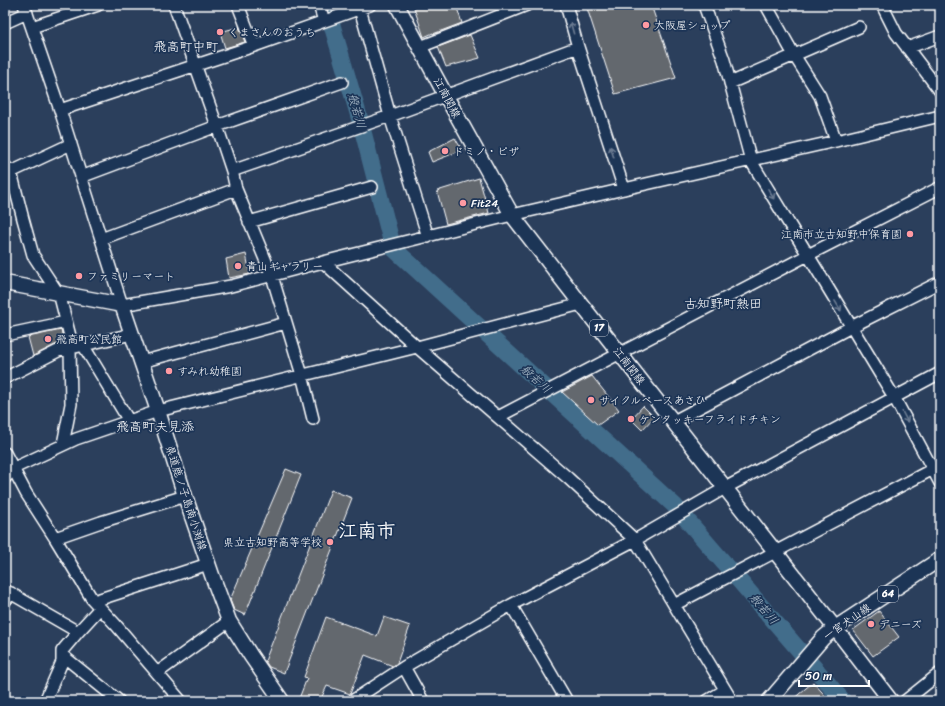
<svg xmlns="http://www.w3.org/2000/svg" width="945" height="706" font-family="Sriracha,'Klee One',sans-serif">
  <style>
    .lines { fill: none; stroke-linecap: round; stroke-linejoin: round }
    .river { stroke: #436d8b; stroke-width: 17 }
    .building { fill: #64686e; stroke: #fff }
    .minor-casing { stroke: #fff; stroke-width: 14 }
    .major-casing { stroke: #fff; stroke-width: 17 }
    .minor { stroke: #1d3557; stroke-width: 11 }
    .major { stroke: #1d3557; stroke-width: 14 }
    .oneway { stroke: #6c7c92 }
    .poi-dot { fill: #ff9aa2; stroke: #1d3557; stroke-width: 1.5 }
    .labels { text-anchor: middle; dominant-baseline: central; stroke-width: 3.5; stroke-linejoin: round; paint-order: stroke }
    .shield { fill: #1d3557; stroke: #bbc2cd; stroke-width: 1 }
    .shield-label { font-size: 10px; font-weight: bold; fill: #fff }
    .poi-label { font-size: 11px; fill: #fff; stroke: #1d3557; text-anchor: start }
    .street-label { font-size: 11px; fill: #fff; stroke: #1d3557 }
    .water-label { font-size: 12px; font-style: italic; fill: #b4c5d1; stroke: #1d3557 }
    .quarter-label { font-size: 13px; fill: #fff; stroke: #1d3557 }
    .town-label { font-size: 19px; font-weight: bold; fill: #fff; stroke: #1d3557 }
  </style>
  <rect width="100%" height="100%" fill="#2b3f5c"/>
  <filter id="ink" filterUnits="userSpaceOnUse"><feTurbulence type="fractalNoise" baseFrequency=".025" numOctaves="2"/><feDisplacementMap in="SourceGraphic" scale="8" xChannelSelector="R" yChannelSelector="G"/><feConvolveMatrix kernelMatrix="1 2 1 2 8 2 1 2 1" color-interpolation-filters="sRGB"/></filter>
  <g filter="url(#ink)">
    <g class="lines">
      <path class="river" d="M326,5l34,115 33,128 282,258 168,195"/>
    </g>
    <path class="building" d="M422,5h34l6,18 -29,11v-1l-9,4 -10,-29z
      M586,5h65l25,73 -61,16z
      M239,27l6,15 -20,6 -5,-16z
      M470,35l10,23 -34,9 -8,-20z
      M455,138l7,12 -30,12 -4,-10z
      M479,178l10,35 -43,11 -9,-33z
      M246,254l4,20 -21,4 -3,-19z
      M61,330l3,12 -9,3 -22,11 -5,-19z
      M592,376l27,34 -21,15 -36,-33z
      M643,406l11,11 -12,13 -11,-11z
      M286,469l15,6 -56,140 -11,-5 -4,-10z
      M331,490l21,8 -68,175 -15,-6 -4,-6z
      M879,611l20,26 -26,19 -20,-26z
      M326,617l51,19 7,-19 26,9 -13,37 -4,3 -28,-11 -15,39 -23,-8 -7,15h-22l9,-23 -3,-1z
      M813,682l17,19h-39z"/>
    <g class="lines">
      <defs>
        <path id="minor" d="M24,5l36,105 62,195 109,-19 92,-24 189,-47 112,-26 212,-48 104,-25
          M174,5l43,121 15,45 4,18 36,87 30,99 11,44
          M238,5l16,41
          M319,5l5,16
          M566,5l12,42 46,142
          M704,5l20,55 27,101 57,94 86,142 46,86
          M766,5l28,50 26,41 16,45
          M882,5l14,28 44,58
          M360,9l30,107 38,121
          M5,23l22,-10
          M32,27l66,-22
          M420,47l107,-42
          M907,48l33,-12
          M730,83l129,-56
          M60,110l194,-64 116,-41
          M5,166l6,6 60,-28
          M232,171l158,-55 188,-69
          M11,172l12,47 10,36 25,38
          M81,177l136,-51 125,-44
          M249,222l123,-35
          M101,239l135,-50
          M323,262l94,85 151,131 67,62 97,161
          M59,293l14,55
          M5,335l61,-13
          M83,345l46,76
          M141,362l145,-39
          M5,378l53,-27 74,-17
          M498,417l310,-162 131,-67 1,1
          M672,422l179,-95 89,-45
          M63,444l8,-40 -1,-56
          M5,453l21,40 29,45 37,61 24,26 65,76
          M5,478l9,-10 62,-29 82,-28 259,-64 164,-43
          M55,538l46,-16 84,-26
          M5,590l73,42 22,-24
          M5,601l6,-8
          M94,601l114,-37
          M511,605l56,96
          M674,605l259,-136
          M62,655l57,46
          M404,667l19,34
          M157,673l72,-52
          M45,701l17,-39v-11l16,-19
          M352,701l52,-34 107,-62 124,-65 90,-52 215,-115
          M707,701l18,-11
          M905,701l35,-28"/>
        <path id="major" d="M397,5l49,91 66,119 69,89 254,324 56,73
          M5,283l69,13 48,9 36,106 27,85 28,82 16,43 22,35 31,45
          M769,701l54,-63 12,-10 105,-69"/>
      </defs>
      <use href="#minor" class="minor-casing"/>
      <use href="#major" class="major-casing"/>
      <use href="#minor" class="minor"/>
      <use href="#major" class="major"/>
    </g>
    <defs><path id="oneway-shaft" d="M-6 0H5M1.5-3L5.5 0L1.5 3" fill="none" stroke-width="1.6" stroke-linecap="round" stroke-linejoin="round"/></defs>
    <g class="oneway">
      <use href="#oneway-shaft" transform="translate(572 28) rotate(-106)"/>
      <use href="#oneway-shaft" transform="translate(612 152) rotate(-108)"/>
      <use href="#oneway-shaft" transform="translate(771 194) rotate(60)"/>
      <use href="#oneway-shaft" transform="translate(838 306) rotate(59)"/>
      <use href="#oneway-shaft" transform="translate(905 417) rotate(62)"/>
    </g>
  </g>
  <g class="poi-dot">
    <circle cx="646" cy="25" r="4"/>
    <circle cx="220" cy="32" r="4"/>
    <circle cx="445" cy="151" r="4"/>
    <circle cx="463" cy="203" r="4"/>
    <circle cx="910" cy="234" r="4"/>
    <circle cx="238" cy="266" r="4"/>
    <circle cx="79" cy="276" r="4"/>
    <circle cx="48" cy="339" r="4"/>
    <circle cx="169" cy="371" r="4"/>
    <circle cx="591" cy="400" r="4"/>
    <circle cx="631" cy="419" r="4"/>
    <circle cx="330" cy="542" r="4"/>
    <circle cx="871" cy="624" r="4"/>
  </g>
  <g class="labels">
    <g class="shield">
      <rect x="590" y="320" width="18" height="16" rx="3"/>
      <rect x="878" y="586" width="20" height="16" rx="3"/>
    </g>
    <g class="shield-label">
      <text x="599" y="328">17</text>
      <text x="888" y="594">64</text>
    </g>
    <g class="poi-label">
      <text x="654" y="25">大阪屋ショップ</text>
      <text x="228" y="32">くまさんのおうち</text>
      <text x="453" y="151">ドミノ・ピザ</text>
      <text x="471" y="203">Fit24</text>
      <text x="902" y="234" text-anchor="end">江南市立古知野中保育園</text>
      <text x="246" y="266">青山ギャラリー</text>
      <text x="87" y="276">ファミリーマート</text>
      <text x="56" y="339">飛高町公民館</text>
      <text x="177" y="371">すみれ幼稚園</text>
      <text x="599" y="400">サイクルベースあさひ</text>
      <text x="639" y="419">ケンタッキーフライドチキン</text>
      <text x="322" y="542" text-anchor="end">県立古知野高等学校</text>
      <text x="879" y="624">デニーズ</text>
    </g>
    <g class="street-label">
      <text transform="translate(447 98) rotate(62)">江南関線</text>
      <text transform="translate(629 366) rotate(52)">江南関線</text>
      <text transform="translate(186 498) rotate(72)">県道鹿ノ子島南小渕線</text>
      <text transform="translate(847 622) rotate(-35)">一宮犬山線</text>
    </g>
    <g class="water-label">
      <text transform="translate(357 111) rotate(74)">般若川</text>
      <text transform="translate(536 379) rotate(42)">般若川</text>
      <text transform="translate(764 609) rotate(49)">般若川</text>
    </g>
    <g class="quarter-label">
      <text x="186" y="46">飛高町中町</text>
      <text x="723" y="303">古知野町熱田</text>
      <text x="155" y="426">飛高町夫見添</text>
    </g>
    <g class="town-label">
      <text x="367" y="530">江南市</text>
    </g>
  </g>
  <rect width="945" height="706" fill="none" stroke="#1d3557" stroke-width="20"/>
  <rect x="10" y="10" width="925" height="686" fill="none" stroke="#fff" stroke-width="1.5" filter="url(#ink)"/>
  <path d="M799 680v6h70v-6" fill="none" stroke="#ffffff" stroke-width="2"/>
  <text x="805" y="680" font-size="12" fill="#ffffff" stroke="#1d3557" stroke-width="3" paint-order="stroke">50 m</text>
</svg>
